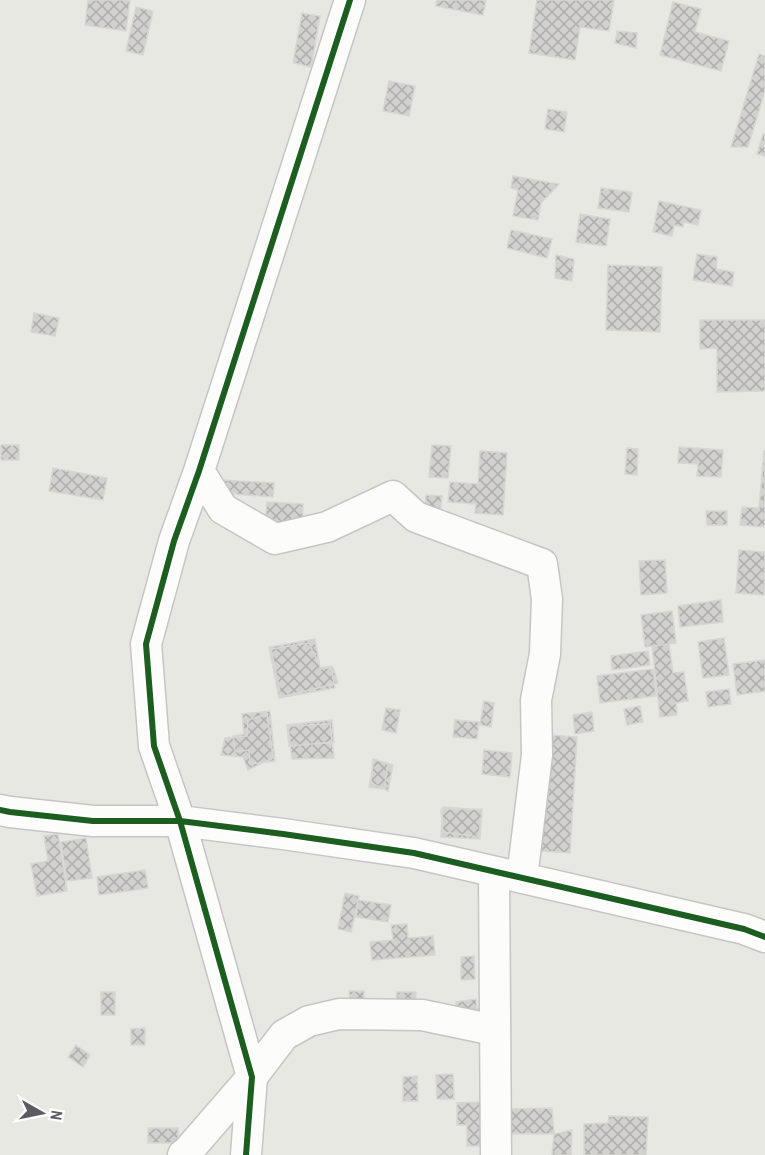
<svg xmlns="http://www.w3.org/2000/svg" width="765" height="1155" font-family="'Archivo Narrow',sans-serif">
  <style>
    .building { fill: url(#building-cross-hatch); stroke: #d8d6d2; stroke-width: 1.5 }
    .lines { fill: none; stroke-linecap: round; stroke-linejoin: round }
    .minor-casing { stroke: #c5c5c5; stroke-width: 33 }
    .minor { stroke: #fcfcfb; stroke-width: 30 }
    .cycleway-casing { stroke: #fff; stroke-width: 10 }
    .cycleway { stroke: #1b5e20; stroke-width: 6 }
  </style>
  <defs>
    <pattern id="building-cross-hatch" width="8" height="8" patternUnits="userSpaceOnUse" patternTransform="scale(1.5)"><rect width="8" height="8" fill="#d2d1ce"/><path d="M0 0l8 8M0 8l8-8" fill="none" stroke="#adadab"/></pattern>
  </defs>
  <rect width="100%" height="100%" fill="#e8e8e3"/>
  <path class="building" d="M88,0h42l-4,31 -41,-6z
    M437,0h49l-3,15 -47,-9z
    M537,0h77l-5,31 -29,-4 -5,33 -46,-7z
    M673,2l28,7 -6,23 34,9 -8,30 -61,-16z
    M136,7l17,4 -10,44 -17,-4z
    M302,13l18,3 -9,51 -18,-4z
    M617,31l20,2 -1,15 -21,-5z
    M759,54l6,2v35l-17,56h-17z
    M389,81l26,5 -6,30 -26,-5z
    M548,109l19,3 -3,20 -19,-3z
    M763,134h2v22l-8,-2z
    M513,176l46,8 -18,19 -3,17 -25,-4 5,-26 -7,-2z
    M601,188l31,4 -3,20 -31,-4z
    M659,201l42,9 -3,15 -14,-3 -1,5 -9,-2 -2,11 -19,-4z
    M580,214l30,5 -4,27 -30,-4z
    M511,230l41,9 -5,19 -40,-10z
    M697,254l20,3 -1,12 18,3 -2,14 -39,-6z
    M556,255l18,4 -2,22 -17,-3z
    M608,265l54,2 -2,65 -54,-2z
    M34,313l25,5 -4,18 -24,-4z
    M700,320h65v71l-48,1v-44l-17,1z
    M1,445h18v15h-18z
    M432,445l19,1 -3,32 -19,-1z
    M679,447l44,3 -2,27 -24,-1 1,-12 -20,-1z
    M627,448l11,1 -1,26 -12,-1z
    M480,451l27,2 -4,62 -28,-2 1,-9 -28,-2 2,-20 28,2z
    M764,451h1v76l-25,-2 2,-18 17,1z
    M53,468l54,10 -4,22 -54,-9z
    M221,480l53,3 -1,14 -53,-4z
    M426,495l16,1 -2,20 -15,-1z
    M267,502l36,2 -1,21 -37,-3z
    M706,511h21v14h-20z
    M739,550l26,2 -1,43 -28,-2z
    M665,560l2,33 -26,2 -2,-34z
    M721,600l2,22 -43,5 -2,-21z
    M672,611l4,32 -31,4 -4,-32z
    M724,638l5,37 -26,3 -5,-36z
    M315,639l5,29 11,-2 4,22 -56,10 -10,-51z
    M309,643l12,26 12,-2 5,16 -57,14 -10,-48z
    M669,644l4,29 11,-1 4,29 -12,2 1,12 -17,2 -8,-71z
    M648,651l2,14 -38,5 -1,-14z
    M765,660v31l-28,4 -4,-31z
    M653,669l3,27 -56,7 -3,-27z
    M729,689l2,15 -23,3 -2,-15z
    M484,701l10,2 -3,24 -11,-2z
    M640,706l3,16 -16,3 -3,-16z
    M386,708l14,2 -4,23 -14,-3z
    M270,711l5,50 -25,3 -1,-14 -14,2 -2,-16 11,-2 -2,-20z
    M592,712l2,19 -19,3 -2,-19z
    M267,714l6,44 -25,12 -5,-13 -22,-2 4,-17 22,-2 1,-16z
    M332,720l2,22 -45,4 -2,-21z
    M455,720l24,2 -2,17 -24,-2z
    M330,724l4,34 -42,1 -4,-33z
    M549,735l28,2 -7,116 -29,-2z
    M484,750l28,3 -2,24 -28,-3z
    M373,759l20,6 -5,26 -17,-8z
    M374,760l14,3 -4,26 -15,-2z
    M443,807l39,3 -2,29 -39,-2z
    M441,809h41l-3,28 -36,-5z
    M58,834l9,57 -30,5 -6,-32 17,-3 -4,-25z
    M86,838l6,40 -25,3 -6,-39z
    M145,870l3,18 -49,7 -2,-18z
    M345,893l14,3 -8,36 -13,-3z
    M358,900l33,5 -3,17 -32,-5z
    M407,924l1,14 25,-2 2,19 -63,5 -2,-18 23,-2 -2,-15z
    M474,956l1,23 -14,1v-23z
    M349,991h15v14l-14,1z
    M101,992h14v23h-14z
    M397,992h19l-1,17h-19z
    M476,999l2,17 -20,2 -2,-16z
    M145,1028v17h-14v-16z
    M76,1045l14,10 -7,12 -15,-10z
    M453,1074l1,25h-17l-1,-24z
    M417,1076l1,25h-15v-24z
    M483,1102v44h-16v-21h-10v-22z
    M552,1108l2,26h-44l-4,-25z
    M609,1116l39,1 -2,38h-62v-31l24,-1z
    M148,1128h30v15h-30z
    M572,1130l-1,25h-19l2,-21z"/>
  <g class="lines">
    <defs>
      <path id="minor" d="M199,471l24,38 52,30 52,-12 66,-31 23,21 126,47 5,35 -2,55 -9,46 1,55 -15,123
        M0,810l10,2 83,9h87l103,13 131,19 330,76 21,8
        M494,872l2,283
        M183,1155l4,-3 65,-75 32,-42 25,-14 30,-7 83,1 72,15
        M246,1155l6,-78 -72,-256 -26,-75 -8,-102 28,-103 25,-70 151,-471"/>
    </defs>
    <use href="#minor" class="minor-casing"/>
    <use href="#minor" class="minor"/>
    <defs>
      <path id="cycleway" d="M0,810l10,2 83,9h87l103,13 131,19 330,76 21,8
        M246,1155l6,-78 -72,-256 -26,-75 -8,-102 28,-103 25,-70 151,-471"/>
    </defs>
    <use href="#cycleway" class="cycleway-casing"/>
    <use href="#cycleway" class="cycleway"/>
  </g>
  <g transform="translate(42 1113) rotate(99)" stroke="#ffffff" stroke-width="4.5" paint-order="stroke">
  <path d="M0-4.5L10 22L0 15L-10 22Z" fill="#595c60"/>
  <text y="-9" font-size="16" font-weight="bold" text-anchor="middle" fill="#595c60">N</text>
  </g>
</svg>
